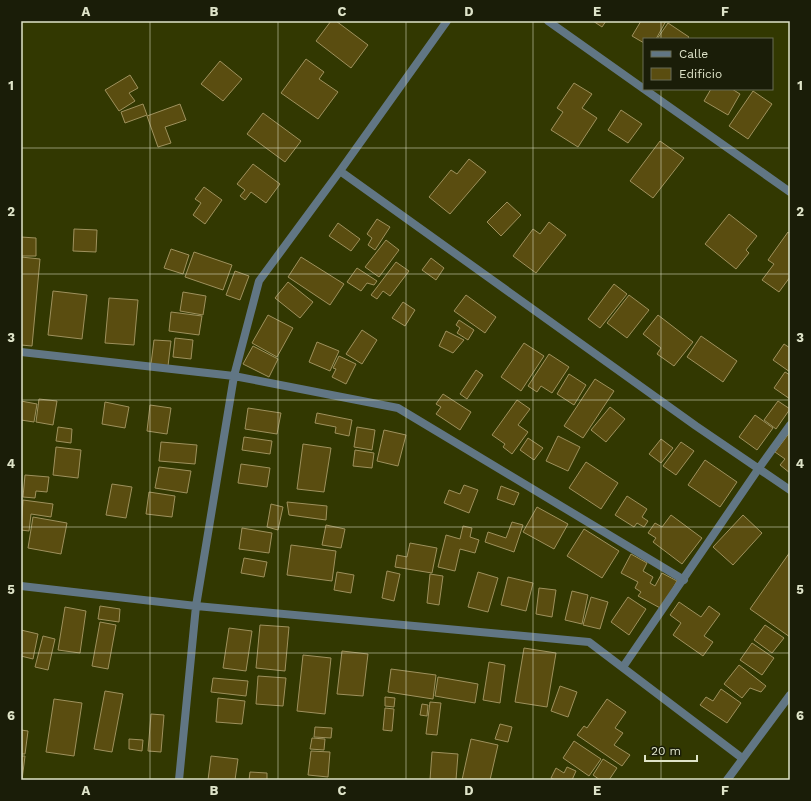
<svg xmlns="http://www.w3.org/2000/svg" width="811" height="801" font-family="'Work Sans',sans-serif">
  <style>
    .building { fill: #5a4d10; stroke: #9e915d }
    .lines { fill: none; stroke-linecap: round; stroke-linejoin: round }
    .service { stroke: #617684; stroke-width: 8 }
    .minor { stroke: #617684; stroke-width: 8 }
    .grid { fill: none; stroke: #dfe4c9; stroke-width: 1; stroke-opacity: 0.55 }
    .neatline { fill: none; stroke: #dfe4c9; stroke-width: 1.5 }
    .grid-label { font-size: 13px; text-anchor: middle; font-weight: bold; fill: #dfe4c9 }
  </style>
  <rect width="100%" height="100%" fill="#323801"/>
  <path class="building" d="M331,21h5l32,24 -17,23 -35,-27z
    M593,21h13l-4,6z
    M641,21h25l-10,18h-12v4l-12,-7z
    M668,23l21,14 -2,2h-30z
    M306,59l18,13 -5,7 19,13 -20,27 -37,-26z
    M220,61l22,18 -19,22 -22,-17z
    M130,75l8,13 -9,5 6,8 -16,10 -14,-21z
    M574,83l18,11 -10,14 15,10 -19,29 -27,-17 12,-18 -6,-4z
    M711,89h21l8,5 -12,21 -24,-14z
    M753,91l19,13 -24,35 -19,-13z
    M143,104l4,11 -22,8 -4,-11z
    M180,104l6,16 -21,7 6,16 -13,4 -11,-31z
    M621,110l21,14 -14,19 -20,-13z
    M263,113l38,28 -16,21 -38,-28z
    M660,141l24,17 -31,40 -23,-17z
    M469,159l17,13 -36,42 -21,-17 22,-27 6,4z
    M253,164l27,20 -14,19 -15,-11 -6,8 -5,-4 5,-6 -8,-6z
    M204,187l18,13 -17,24 -12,-9 8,-12 -6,-4z
    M507,202l14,13 -20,21 -14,-14z
    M729,214l28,22 -11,14 3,3 -13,16 -31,-25z
    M377,219l13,8 -15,23 -7,-5 4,-7 -5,-4z
    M549,222l17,13 -30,38 -23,-17 20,-27 7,5z
    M338,223l22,16 -9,12 -22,-15z
    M74,229l23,1 -1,22 -23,-1z
    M788,232l2,2v43l-11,15 -17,-12 12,-16 -6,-4z
    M21,237l15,1v18h-15z
    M386,240l13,10 -20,27 -14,-10z
    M171,249l18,6 -6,19 -19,-6z
    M194,252l38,13 -9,25 -38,-13z
    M21,257l19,2 -8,87 -11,-1z
    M301,257l43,27 -14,21 -42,-28z
    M431,258l13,10 -8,12 -14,-10z
    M396,262l13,9 -19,25 -7,-5 -6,8 -6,-4z
    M357,268l20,13 -3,4 -7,-2 -6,8 -14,-9z
    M235,271l14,5 -9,24 -14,-5z
    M288,282l25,20 -13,16 -25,-20z
    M614,284l13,10 -27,34 -12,-9z
    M53,291l34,4 -5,44 -34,-4z
    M183,292l23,4 -3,19 -23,-4z
    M466,295l30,22 -11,16 -31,-22z
    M629,295l20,15 -22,28 -20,-15z
    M109,298l29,2 -4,45 -29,-2z
    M403,302l12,8 -10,16 -13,-8z
    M171,312l31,4 -3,19 -30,-4z
    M268,315l25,13 -16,29 -25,-14z
    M658,315l35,27 -19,24 -17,-12 4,-6 -18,-14z
    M459,320l15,10 -6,10 -11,-7 3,-5 -4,-3z
    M362,330l15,10 -15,24 -16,-10z
    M446,331l18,9 -11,13 -14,-7z
    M701,336l36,25 -14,21 -36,-25z
    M175,338l18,2 -2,19 -18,-2z
    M154,340l17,1 -3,25 -17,-2z
    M317,342l22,9 -9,20 -21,-9z
    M524,343l20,13 -23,35 -20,-14z
    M784,344l6,4v24l-17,-12z
    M253,346l25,13 -9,18 -26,-13z
    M549,354l20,13 -17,26 -11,-7 -4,6 -9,-6z
    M339,356l17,8 -10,20 -14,-7 4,-8 -3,-1z
    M476,370l7,5 -16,24 -7,-5z
    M785,372l5,3v24l-16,-11z
    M569,374l17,11 -12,20 -17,-11z
    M595,379l19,12 -31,47 -19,-12z
    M443,394l28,18 -11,18 -24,-16 5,-7 -5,-3z
    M39,399l18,2 -4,24 -17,-3z
    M517,400l13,9 -12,16 10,7 -16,22 -9,-7 2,-3 -13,-9z
    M21,401l16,3 -3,18 -13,-2z
    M778,401l12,8 -14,20 -12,-9z
    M105,402l24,5 -4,21 -23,-4z
    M150,405l21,3 -4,26 -20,-3z
    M610,407l15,12 -19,23 -15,-12z
    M248,408l33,5 -4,21 -32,-5z
    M317,413l35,7 -3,16 -14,-3 1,-6 -21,-4z
    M755,415l18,13 -16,22 -18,-13z
    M58,427l14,2 -1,14 -15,-2z
    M357,427l18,3 -3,20 -18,-3z
    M384,430l22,5 -8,31 -21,-5z
    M790,432v41l-10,-8 5,-6 -10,-7z
    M558,436l22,11 -12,24 -22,-10z
    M244,437l28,4 -2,13 -28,-4z
    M528,438l15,10 -9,12 -14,-10z
    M661,439l12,9 -12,15 -12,-9z
    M161,442l36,3 -2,19 -36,-3z
    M681,442l13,9 -18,24 -13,-9z
    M303,444l28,4 -7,44 -27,-3z
    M56,447l25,3 -3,28 -25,-3z
    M355,450l19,3 -2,15 -19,-2z
    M705,460l32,22 -17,25 -32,-22z
    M586,462l32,21 -17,26 -32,-21z
    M241,464l29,4 -3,19 -29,-4z
    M159,467l32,4 -4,22 -32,-5z
    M25,475l24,2 -2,15 -11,-1 -1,7 -12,-1z
    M112,484l20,3 -6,31 -20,-3z
    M464,485l14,5 -9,23 -25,-10 5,-13 11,4z
    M501,486l18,7 -5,12 -17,-6z
    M149,492l26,4 -3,21 -26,-3z
    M627,496l20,13 -5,8 6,4 -4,6 -7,-4 -3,4 -19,-12z
    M23,500l30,4 -2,13 -20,-3 -2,17 -8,-1z
    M287,502l40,4 -1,14 -37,-5z
    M271,504l12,3 -5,23 -11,-3z
    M537,507l31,17 -14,25 -31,-17z
    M671,515l31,23 -20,26 -29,-22 3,-4 -8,-5 7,-10 7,4z
    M743,515l19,18 -29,32 -20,-18z
    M33,517l34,6 -6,31 -33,-6z
    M512,522l11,3 -9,27 -29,-10 3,-10 18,6z
    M326,525l19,4 -4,19 -19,-3z
    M463,526l9,2 -2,9 9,3 -4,13 -15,-4 -5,22 -17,-4 8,-32 14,4z
    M242,528l30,5 -3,20 -30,-4z
    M584,529l35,22 -17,27 -35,-22z
    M410,543l27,5 -5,25 -37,-6 2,-12 10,2z
    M291,545l45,6 -4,30 -45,-6z
    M790,552v85l-40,-28z
    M631,554l16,9 -4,8 10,6 -3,6 5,3 7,-13 15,8 -15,28 -24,-13 3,-4 -6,-4 3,-6 -17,-9z
    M244,558l23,4 -3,15 -23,-4z
    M387,571l13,3 -6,27 -12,-3z
    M337,572l17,3 -3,18 -17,-3z
    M478,572l20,6 -10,34 -20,-5z
    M430,574l13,2 -4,29 -12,-2z
    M508,577l25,6 -7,28 -25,-6z
    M539,588l17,2 -4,27 -16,-3z
    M572,591l16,4 -6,29 -17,-4z
    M591,597l17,5 -8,27 -17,-4z
    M628,597l18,12 -17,26 -18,-13z
    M679,602l22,15 8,-11 11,8 -16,22 9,6 -10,14 -30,-21 8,-12 -11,-8z
    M100,606l20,3 -1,13 -21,-3z
    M65,607l21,4 -6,42 -22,-3z
    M100,622l16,3 -8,44 -16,-3z
    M260,625l29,2 -4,44 -29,-3z
    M765,625l19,13 -12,15 -18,-13z
    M229,628l23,3 -6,40 -23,-3z
    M21,630l17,4 -5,25 -12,-3z
    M43,636l12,3 -7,31 -13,-3z
    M752,643l22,15 -12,17 -22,-15z
    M524,648l32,5 -9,54 -32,-5z
    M342,651l26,3 -5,42 -26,-2z
    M303,655l28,3 -6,56 -28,-3z
    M489,662l16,3 -5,38 -17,-3z
    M739,665l27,21 -5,6 -11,-4 -8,10 -18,-14z
    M391,669l45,6 -3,24 -45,-7z
    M258,676l28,2 -3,28 -27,-2z
    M438,677l40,7 -3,19 -40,-7z
    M213,678l35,3 -2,15 -35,-4z
    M560,686l17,6 -9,25 -17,-6z
    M721,689l20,14 -14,20 -27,-18 6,-8 7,4z
    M105,691l18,3 -11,58 -18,-3z
    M385,697l10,1 -1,9 -9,-1z
    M218,698l27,3 -3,23 -26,-2z
    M54,699l28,4 -8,53 -28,-4z
    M607,699l19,13 -11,16 8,5 -9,12 16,10 -8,11 -45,-31 7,-9 3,2z
    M430,702l11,1 -4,32 -11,-1z
    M422,704l6,1 -1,11 -7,-1z
    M385,708l9,1 -2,22 -9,-1z
    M151,714l13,1 -3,37 -13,-1z
    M500,724l12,3 -4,15 -13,-3z
    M315,727l17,1 -1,10 -17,-1z
    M21,730l7,1 -3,23h-4z
    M312,738l13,1 -1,11 -14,-1z
    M129,739l14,1 -1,11 -13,-2z
    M471,739l27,6 -8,35h-28z
    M574,741l27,18 -12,17 -26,-18z
    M311,751l19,1 -2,25 -20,-2z
    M432,752l26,2 -2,26h-26z
    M21,756h4l-3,24h-1z
    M211,756l27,3 -3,21h-27z
    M603,759l14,9 -8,12h-9l-7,-5z
    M567,767l9,4 -4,9h-17l-4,-2 5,-10 8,5z
    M250,772l17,1v7h-18z"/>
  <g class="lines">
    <path class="service" d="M623,667l136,-199"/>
    <path class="minor" d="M548,21l96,68
      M644,89l146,103
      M340,171l356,255 94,64
      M21,352l213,24 164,32 286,172
      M759,468l31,-43
      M21,586l175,20 393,36 153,116
      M179,780l17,-174 38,-230 25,-95 81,-110 107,-150
      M727,780l63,-85"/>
  </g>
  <path class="grid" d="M150,21v759M278,21v759M406,21v759M533,21v759M661,21v18M661,89v691M21,148h769M21,274h769M21,400h769M21,527h769M21,653h769"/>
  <rect width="811" height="801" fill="none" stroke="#1a1d08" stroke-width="44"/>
  <rect x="643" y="38" width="130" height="52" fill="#1a1d08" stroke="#696d55"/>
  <rect x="651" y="51" width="20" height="6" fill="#617684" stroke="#696d55"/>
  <text x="679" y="58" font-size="12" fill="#dfe4c9">Calle</text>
  <rect x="651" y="68" width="20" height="12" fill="#5a4d10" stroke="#696d55"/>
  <text x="679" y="78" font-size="12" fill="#dfe4c9">Edificio</text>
  <path d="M645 755v6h52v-6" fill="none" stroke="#dfe4c9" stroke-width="2"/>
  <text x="651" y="755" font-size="12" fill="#dfe4c9" stroke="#1a1d08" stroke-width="3" paint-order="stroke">20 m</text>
  <rect x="22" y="22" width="767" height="757" class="neatline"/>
  <g class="grid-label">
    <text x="86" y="16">A</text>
    <text x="214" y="16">B</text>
    <text x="342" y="16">C</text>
    <text x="469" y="16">D</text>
    <text x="597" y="16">E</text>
    <text x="725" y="16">F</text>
    <text x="11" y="90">1</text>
    <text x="800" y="90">1</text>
    <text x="11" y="216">2</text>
    <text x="800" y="216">2</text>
    <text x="11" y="342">3</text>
    <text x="800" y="342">3</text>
    <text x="11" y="468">4</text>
    <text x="800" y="468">4</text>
    <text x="11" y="594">5</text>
    <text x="800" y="594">5</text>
    <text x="11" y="720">6</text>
    <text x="800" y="720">6</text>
    <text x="86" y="795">A</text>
    <text x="214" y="795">B</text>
    <text x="342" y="795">C</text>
    <text x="469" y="795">D</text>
    <text x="597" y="795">E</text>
    <text x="725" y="795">F</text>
  </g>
</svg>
